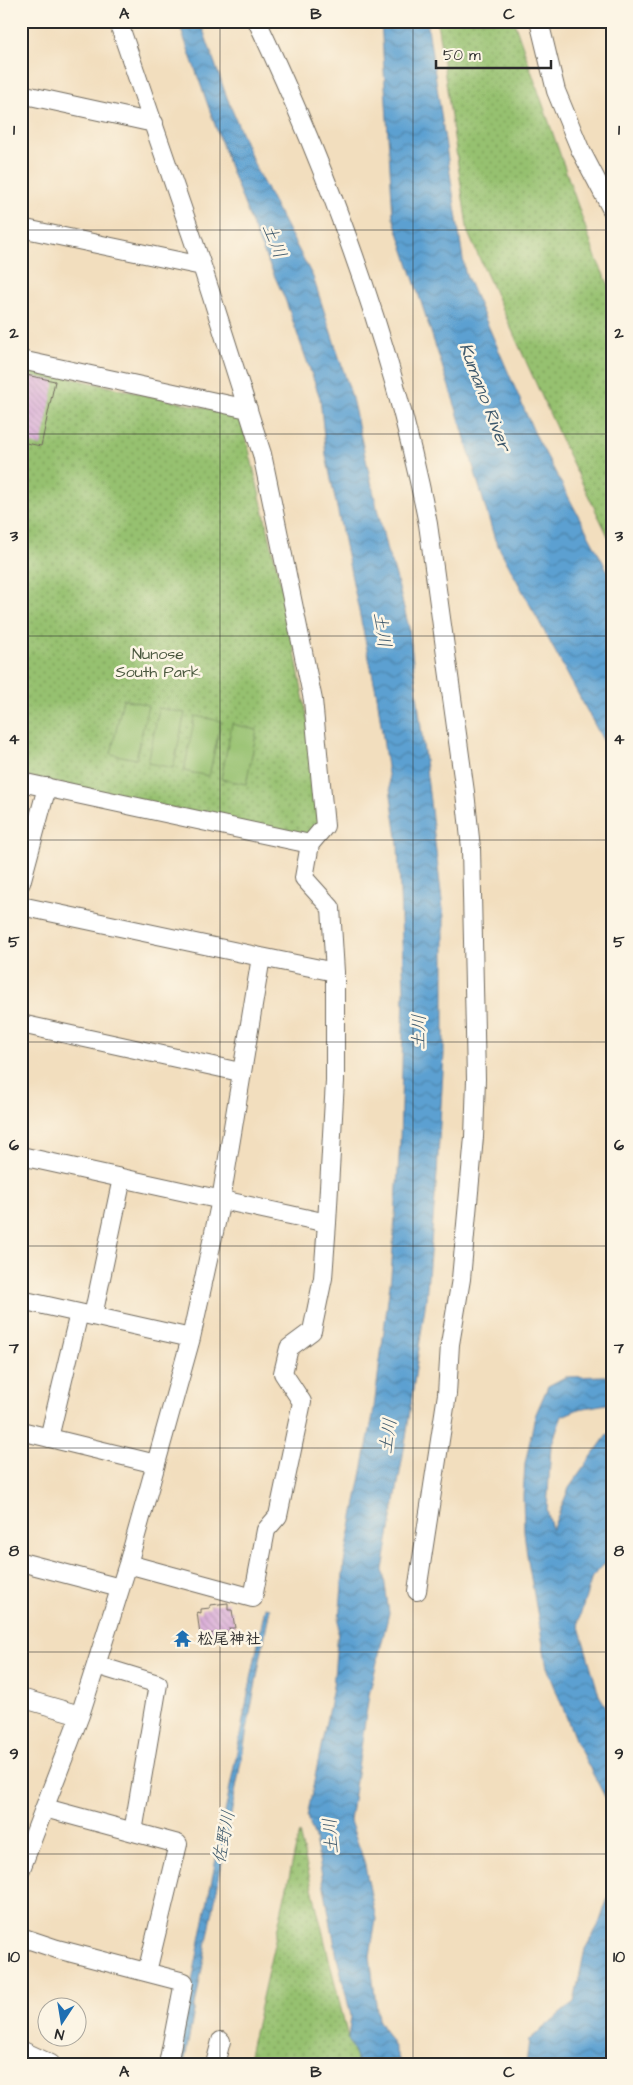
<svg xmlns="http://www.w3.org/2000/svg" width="633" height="2085" font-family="'Architects Daughter','Klee One',sans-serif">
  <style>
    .grass { fill: url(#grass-dots); stroke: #60764d }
    .garden { fill: #96c16f; stroke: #60764d }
    .water { fill: url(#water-waves); stroke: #44667e }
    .building { fill: url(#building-back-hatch) }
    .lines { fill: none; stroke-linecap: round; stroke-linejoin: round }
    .minor-casing { stroke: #716a5e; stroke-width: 20 }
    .minor { stroke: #fff; stroke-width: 18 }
    .grid { fill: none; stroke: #2b2b2b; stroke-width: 1; stroke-opacity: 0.55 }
    .labels { text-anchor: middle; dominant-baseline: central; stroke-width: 5; stroke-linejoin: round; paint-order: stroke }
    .park-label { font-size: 16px; fill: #4b583f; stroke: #fcf5e5 }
    .poi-label { font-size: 16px; font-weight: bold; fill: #2b2b2b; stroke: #fcf5e5; text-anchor: start }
    .water-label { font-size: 18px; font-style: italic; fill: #3f5a6d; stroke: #fcf5e5 }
    .neatline { fill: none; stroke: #2b2b2b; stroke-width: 2 }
    .grid-label { font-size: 16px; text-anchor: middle; font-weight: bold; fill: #2b2b2b }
  </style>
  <defs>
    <pattern id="grass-dots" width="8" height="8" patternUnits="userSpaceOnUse" patternTransform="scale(1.25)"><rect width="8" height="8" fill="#96c16f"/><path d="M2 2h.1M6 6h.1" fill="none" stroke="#7b9d5b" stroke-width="1.8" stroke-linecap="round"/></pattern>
    <pattern id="water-waves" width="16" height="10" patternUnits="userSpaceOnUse" patternTransform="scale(1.25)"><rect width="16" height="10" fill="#5ca0d1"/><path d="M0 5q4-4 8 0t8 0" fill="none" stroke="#4c83aa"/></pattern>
    <pattern id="building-back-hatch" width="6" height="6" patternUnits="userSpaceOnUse" patternTransform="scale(1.25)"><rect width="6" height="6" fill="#d8a9d8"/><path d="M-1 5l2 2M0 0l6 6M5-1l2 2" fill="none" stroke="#af8aaf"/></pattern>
  </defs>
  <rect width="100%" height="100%" fill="#fcf5e5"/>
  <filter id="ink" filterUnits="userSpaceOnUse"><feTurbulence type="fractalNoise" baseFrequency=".02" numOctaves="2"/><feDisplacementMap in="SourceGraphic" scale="10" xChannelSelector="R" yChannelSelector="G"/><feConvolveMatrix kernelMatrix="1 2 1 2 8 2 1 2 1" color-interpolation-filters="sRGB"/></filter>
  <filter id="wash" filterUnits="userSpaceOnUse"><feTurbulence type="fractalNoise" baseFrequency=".0096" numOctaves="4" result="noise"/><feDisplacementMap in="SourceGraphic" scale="20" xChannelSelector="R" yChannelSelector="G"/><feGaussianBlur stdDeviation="1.12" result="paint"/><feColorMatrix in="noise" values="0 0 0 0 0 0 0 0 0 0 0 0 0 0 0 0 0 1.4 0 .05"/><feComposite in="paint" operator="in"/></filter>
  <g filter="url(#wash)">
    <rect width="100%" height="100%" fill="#f2debe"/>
    <path class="grass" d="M437,21h77l82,237 16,34v252l-46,-94 -98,-217z
      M21,367l220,49 48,203 21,115 10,90 -16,13 -283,-62z
      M299,1833l49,205 10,26h-111z"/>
    <path class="garden" d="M123,699l25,6 -12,54 -25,-5z
      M159,708l26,5 -12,55 -25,-5z
      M195,716l26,5 -12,55 -25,-5z
      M232,724l25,6 -11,54 -25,-5z"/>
    <path class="water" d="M178,21h22l26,74 31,76 56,106 38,117 36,157 8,21 14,56 35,289v137l-7,120 -11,126 -20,138 -23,132 6,43 -20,82 -19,126 14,40 12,58 -6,37 8,63 16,28 7,17h-43l-10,-26 3,-22 -14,-59 -22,-119 -8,-21 26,-130 11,-124 29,-148 18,-139 9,-134 4,-152 -6,-145 -21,-149 -51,-240 -6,-58 -35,-99 -26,-57 -28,-72z
      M381,21h46l38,251 69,160 78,147v178l-117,-217 -39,-132 -63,-191z
      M604,1376l8,1v26l-33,6 -17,7 -11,30 -4,64 5,20 17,-42 38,-53 5,-3v124l-20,21 -14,46 21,72 13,22v93l-36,-68 -29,-75 -20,-111 -3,-25 -1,-35 2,-32 10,-48 13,-30 17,-9z
      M265,1607l5,1 -86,456h-8z
      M612,1886v178h-86l3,-24 45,-38 11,-53 14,-25z"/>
    <g id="blocks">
      <path class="building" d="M21,374l34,7 -14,65 -20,-4z
        M228,1603v7h4l3,18h-6l1,3 -30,4 -3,-23 4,1v-4l9,-1v-3z"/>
    </g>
  </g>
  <g filter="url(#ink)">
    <use href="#blocks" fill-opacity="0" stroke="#716a5e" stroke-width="1"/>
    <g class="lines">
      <defs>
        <path id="minor" d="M118,21l84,245 60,188 51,246 12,126 -15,18 -6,34 27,30 4,64v109l-8,142 -4,55 -11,53 -23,17 -6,25 19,29 -24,114 -12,14 -13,68 -125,-34
          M257,21c76,161 137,329 171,503l37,268 6,56 5,231 -2,58 -13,142 -11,65 -3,50 -30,197
          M539,21l17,70 24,58 32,61
          M21,94l133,29
          M21,228l181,38
          M21,360l227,49
          M21,782l289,62
          M21,883l26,-96
          M21,906l240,51
          M21,1024l219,48
          M21,1156l306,67
          M21,1300l170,38
          M93,1316l29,-138
          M21,1431l135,33
          M49,1438l30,-125
          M21,1562l99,26
          M96,1665l62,19 -25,148
          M21,1698l59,17
          M45,1808l133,36 -31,128
          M21,1869l59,-154 16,-50 32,-101 63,-226 30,-138 40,-243 74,15
          M21,1937l36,12 127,33 -16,82
          M21,2050l30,14
          M215,2064l6,-23"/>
      </defs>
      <use href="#minor" class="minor-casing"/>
      <use href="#minor" class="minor"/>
    </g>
  </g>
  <path class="grid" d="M220,21v2043M413,21v2043M21,230h591M21,434h591M21,636h591M21,840h591M21,1042h591M21,1246h591M21,1448h591M21,1652h591M21,1854h591"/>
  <defs>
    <symbol id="temple-bare" viewBox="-9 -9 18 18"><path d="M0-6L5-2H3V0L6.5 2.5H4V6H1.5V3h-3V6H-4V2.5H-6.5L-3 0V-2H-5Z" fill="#1f6fb2" stroke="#fcf5e5" stroke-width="2.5" paint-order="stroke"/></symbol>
  </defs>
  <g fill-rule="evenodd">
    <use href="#temple-bare" x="170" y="1626" width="25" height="25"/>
  </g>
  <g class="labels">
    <g class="park-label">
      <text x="158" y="654">Nunose<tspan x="158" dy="18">South Park</tspan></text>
    </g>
    <g class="poi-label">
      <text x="197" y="1639">松尾神社</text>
    </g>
    <g class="water-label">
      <text transform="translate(274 241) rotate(68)">土川</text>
      <text transform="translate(485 397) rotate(69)">Kumano River</text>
      <text transform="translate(382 630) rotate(81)">土川</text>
      <text transform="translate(419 1032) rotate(-89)">土川</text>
      <text transform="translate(388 1436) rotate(-82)">土川</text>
      <text transform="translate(331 1836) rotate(-94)">土川</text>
      <text transform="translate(224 1837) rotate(-79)">佐野川</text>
    </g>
  </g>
  <rect width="633" height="2085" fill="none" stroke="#fcf5e5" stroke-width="55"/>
  <g transform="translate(62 2022) rotate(192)"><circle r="24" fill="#fcf5e5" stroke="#a8a49b"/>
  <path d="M0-4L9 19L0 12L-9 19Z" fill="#1f6fb2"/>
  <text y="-8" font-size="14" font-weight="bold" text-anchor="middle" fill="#2b2b2b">N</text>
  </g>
  <path d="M436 60v8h115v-8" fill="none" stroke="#2b2b2b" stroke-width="2.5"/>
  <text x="443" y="60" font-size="15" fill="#2b2b2b" stroke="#fcf5e5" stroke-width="4" paint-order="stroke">50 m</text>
  <rect x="28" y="28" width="578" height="2030" class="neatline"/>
  <g class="grid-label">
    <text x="124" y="19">A</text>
    <text x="316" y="19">B</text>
    <text x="509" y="19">C</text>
    <text x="14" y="135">1</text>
    <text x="619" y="135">1</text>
    <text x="14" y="338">2</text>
    <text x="619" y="338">2</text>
    <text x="14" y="541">3</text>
    <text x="619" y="541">3</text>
    <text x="14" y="744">4</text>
    <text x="619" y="744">4</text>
    <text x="14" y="947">5</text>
    <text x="619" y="947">5</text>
    <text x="14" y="1150">6</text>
    <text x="619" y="1150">6</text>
    <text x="14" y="1353">7</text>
    <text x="619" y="1353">7</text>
    <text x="14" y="1556">8</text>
    <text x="619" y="1556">8</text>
    <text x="14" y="1759">9</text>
    <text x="619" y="1759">9</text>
    <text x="14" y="1962">10</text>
    <text x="619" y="1962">10</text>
    <text x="124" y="2077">A</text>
    <text x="316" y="2077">B</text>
    <text x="509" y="2077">C</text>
  </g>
</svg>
